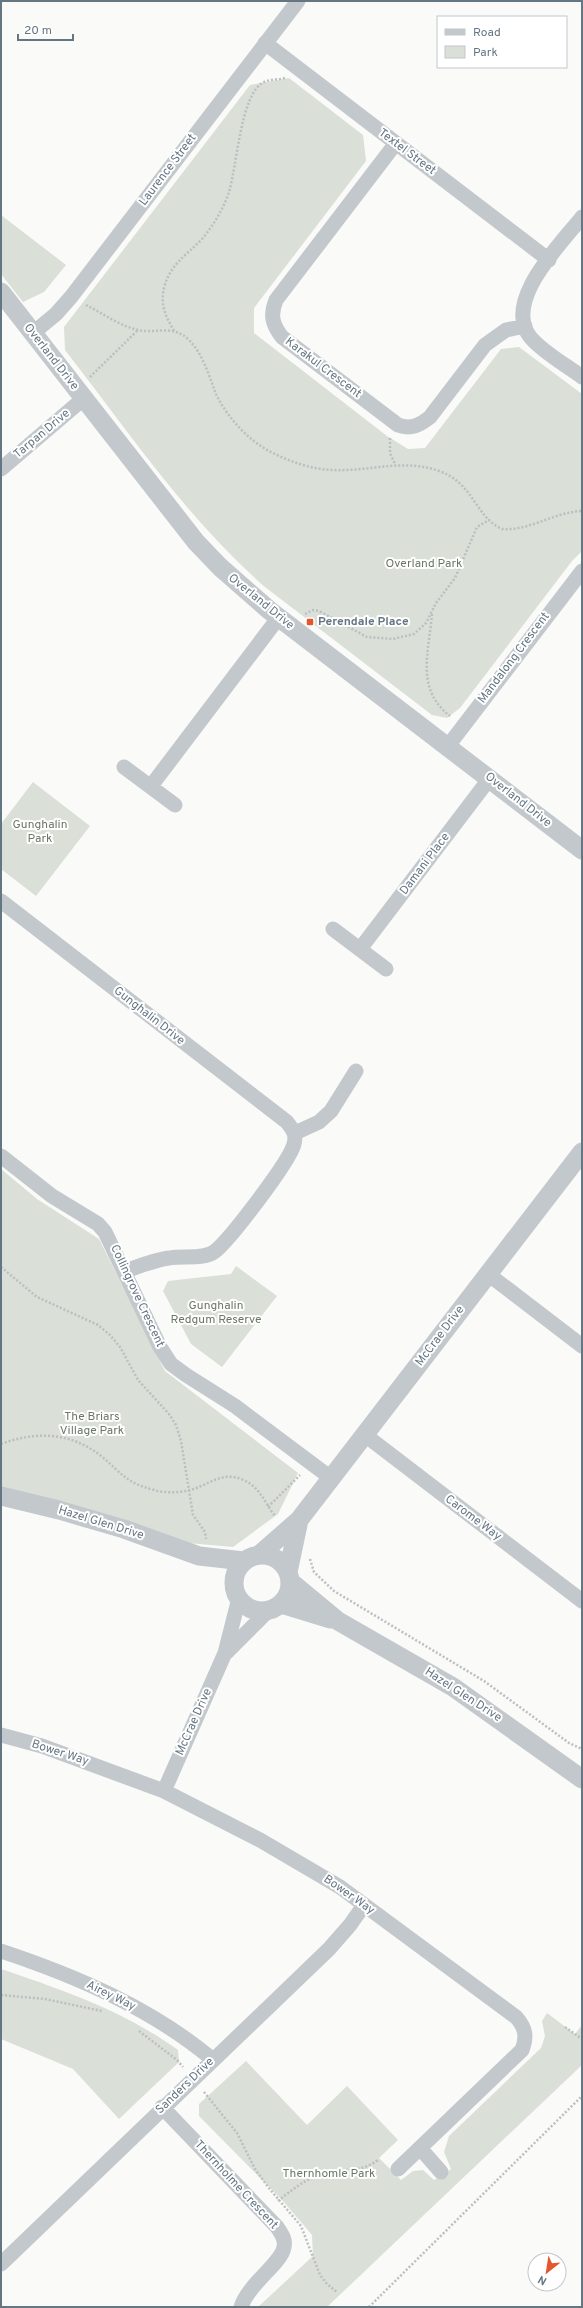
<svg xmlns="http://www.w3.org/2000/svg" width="583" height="2308" font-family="Overpass,sans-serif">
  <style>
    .green { fill: #dadfd7 }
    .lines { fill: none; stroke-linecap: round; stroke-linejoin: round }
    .path { stroke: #bbbfc2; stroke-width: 2.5; stroke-dasharray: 2 2; stroke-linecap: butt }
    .minor { stroke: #c3c8cc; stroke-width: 15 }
    .tertiary { stroke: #c3c8cc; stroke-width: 19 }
    .poi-dot { fill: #e4572e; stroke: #fff; stroke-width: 1.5 }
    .labels { text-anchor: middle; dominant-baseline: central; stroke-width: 4; stroke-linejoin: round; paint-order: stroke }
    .street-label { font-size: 12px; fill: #657683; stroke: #fff }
    .park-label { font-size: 12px; fill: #687a64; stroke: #fff }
    .poi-label { font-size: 12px; font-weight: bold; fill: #657683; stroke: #fff; text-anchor: start }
  </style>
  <rect width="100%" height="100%" fill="#fafaf8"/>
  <path class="green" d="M289,78l74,57 3,26 -112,147v25l133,103 21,13 17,-1 76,-99 18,-2 63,47v157l-10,10 -112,147 -13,10 -15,-3 -167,-128c-78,-68 -137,-156 -200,-237l-1,-23 186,-242z
    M1,215l65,50 -22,27 -21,10 -22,-28z
    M33,782l57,44 -54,70 -35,-27v-45z
    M1,1169l36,30 62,40 66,132 133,102 -20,41 -45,33 -56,-5 -176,-49z
    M236,1266l41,30 -55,71 -31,-23 -28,-53 5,-10 63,-7z
    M1,1969c62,21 123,42 177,81l1,12 -60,57 -46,-50 -72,-30z
    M547,2013l28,21 7,-9v40l-255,242h-69l55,-51 -1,-21 -29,-34 -84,-85v-12l47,-43 61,64 40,-39 51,54 -19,18 22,22 12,-9 10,-1 11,10 17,-11 -7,-17 5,-16 92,-88 4,-12 -3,-15z"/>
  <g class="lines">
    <path class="path" d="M86,305c16,8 34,21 52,25 18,4 35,-6 51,10 14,14 20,36 27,54 11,23 31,45 53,57 19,10 41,18 63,19 37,2 70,-12 107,1 35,12 36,46 63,58 28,2 52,-17 80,-18
      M174,331c-8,-14 -14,-26 -10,-43 6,-24 22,-32 38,-49 11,-13 20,-28 26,-44 9,-25 12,-102 36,-113 6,-3 14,-2 21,-4
      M90,377l48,-47
      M390,438v15l5,11
      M305,614l8,-4 6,1 48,26 26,2 21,-5 12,-11 10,-20 19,-25 22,-51 12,-7
      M432,614c-3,38 -17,75 18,102
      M1,1267l36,30 61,28 12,10 10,12 18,33 31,34 7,11 5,16 12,74 12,17 1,7
      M1,1444c35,-13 70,-12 100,12 21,17 23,26 53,34 10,3 25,3 36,0 17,-4 32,-19 51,-11 19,7 23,23 34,37
      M268,1507l32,-32
      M310,1559l4,13 20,19 150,90 85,62 13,6
      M1,1995l44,4 57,12
      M565,2027l17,12
      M139,2031l38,29 6,7
      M204,2092l33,41 18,36 13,18 33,39 19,49 7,9 10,8
      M278,2201c15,-12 31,-25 51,-29 20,-4 31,1 49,-12
      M369,2307l213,-211"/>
    <path class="minor" d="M265,43l284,217
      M396,143l-120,157c-6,15 -4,24 6,37l116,88c13,5 22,0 32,-8l55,-72 21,-15 19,-4
      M582,217c-21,27 -81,85 -51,121 13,15 35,27 51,39
      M33,333l23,-19 15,-17 227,-296
      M1,469l82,-70
      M448,746l134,-175
      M124,767l51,38
      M151,786l128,-169
      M1,901l286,221c5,7 10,12 7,22 -4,17 -65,97 -80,108 -12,8 -31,3 -45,6 -15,2 -29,8 -44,13
      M333,929l53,40
      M360,949l130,-171
      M295,1133l24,-11 12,-11 25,-40
      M1,1156l51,40 46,28 7,8 55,115 11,17 15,11 49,31 96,72
      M488,1274l94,72
      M365,1435l217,166
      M226,1653l42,-42
      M1,1735l41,11 122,45 96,49 80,47 176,130c10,11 11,20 6,33l-124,119
      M164,1791l61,-138 14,-55
      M1,1951c75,25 150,57 211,108
      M162,2107l115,120c4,6 9,12 7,20 -2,16 -35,36 -43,60
      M420,2148l21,24
      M1,2264l328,-315 21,-24 14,-20"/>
    <path class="tertiary" d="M1,292l195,250 24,25 49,43 313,240
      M1,1496l58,14 65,19 75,27 45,5
      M234 1583a28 28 0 1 1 56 0a28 28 0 1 1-56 0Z
      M259,1555l40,-35 283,-368
      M288,1572l11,-52
      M291,1582l47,39 115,66 129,92
      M281,1604l49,15"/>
  </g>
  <rect class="poi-dot" x="306" y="618" width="8" height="8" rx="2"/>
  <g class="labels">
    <g class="street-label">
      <text transform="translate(407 152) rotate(37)">Textel Street</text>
      <text transform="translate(168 170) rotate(-53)">Laurence Street</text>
      <text transform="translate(51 357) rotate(52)">Overland Drive</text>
      <text transform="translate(323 368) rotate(37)">Karakul Crescent</text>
      <text transform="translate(42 434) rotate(-40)">Tarpan Drive</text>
      <text transform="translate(261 602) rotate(39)">Overland Drive</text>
      <text transform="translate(514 658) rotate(-53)">Mandalong Crescent</text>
      <text transform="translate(518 800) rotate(38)">Overland Drive</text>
      <text transform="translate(425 864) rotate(-53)">Damani Place</text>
      <text transform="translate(149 1016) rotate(38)">Gunghalin Drive</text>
      <text transform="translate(137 1296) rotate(65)">Collingrove Crescent</text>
      <text transform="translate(440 1336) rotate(-53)">McCrae Drive</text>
      <text transform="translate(473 1518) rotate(37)">Carome Way</text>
      <text transform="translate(101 1523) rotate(17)">Hazel Glen Drive</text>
      <text transform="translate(463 1695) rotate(33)">Hazel Glen Drive</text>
      <text transform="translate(194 1722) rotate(-66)">McCrae Drive</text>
      <text transform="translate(60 1753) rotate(18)">Bower Way</text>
      <text transform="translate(349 1895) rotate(35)">Bower Way</text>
      <text transform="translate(111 1996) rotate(26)">Airey Way</text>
      <text transform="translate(185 2086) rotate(-44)">Sanders Drive</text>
      <text transform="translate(236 2185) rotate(47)">Thernholme Crescent</text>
    </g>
    <g class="park-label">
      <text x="424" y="564">Overland Park</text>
      <text x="40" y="825">Gunghalin<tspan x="40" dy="14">Park</tspan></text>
      <text x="216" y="1306">Gunghalin<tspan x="216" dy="14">Redgum Reserve</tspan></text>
      <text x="92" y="1417">The Briars<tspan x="92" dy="14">Village Park</tspan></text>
      <text x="329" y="2174">Thernhomle Park</text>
    </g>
    <g class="poi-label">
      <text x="318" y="622">Perendale Place</text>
    </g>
  </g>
  <rect width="583" height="2308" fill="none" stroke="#657683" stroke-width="4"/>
  <rect x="437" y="16" width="130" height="52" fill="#ffffff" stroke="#c1c8cd"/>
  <rect x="445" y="29" width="20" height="6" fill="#c3c8cc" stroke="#c1c8cd"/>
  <text x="473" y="36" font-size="12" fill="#657683">Road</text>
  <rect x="445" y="46" width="20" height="12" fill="#dadfd7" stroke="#c1c8cd"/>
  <text x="473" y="56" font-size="12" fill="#657683">Park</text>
  <g transform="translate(547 2272) rotate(210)"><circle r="19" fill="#ffffff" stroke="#c1c8cd"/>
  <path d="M0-3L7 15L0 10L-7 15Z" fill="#e4572e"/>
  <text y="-6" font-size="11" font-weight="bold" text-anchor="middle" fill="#657683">N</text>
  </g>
  <path d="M18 34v6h55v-6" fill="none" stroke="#657683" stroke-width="2"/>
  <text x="24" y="34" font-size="12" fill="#657683" stroke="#ffffff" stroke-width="3" paint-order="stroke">20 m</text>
</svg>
